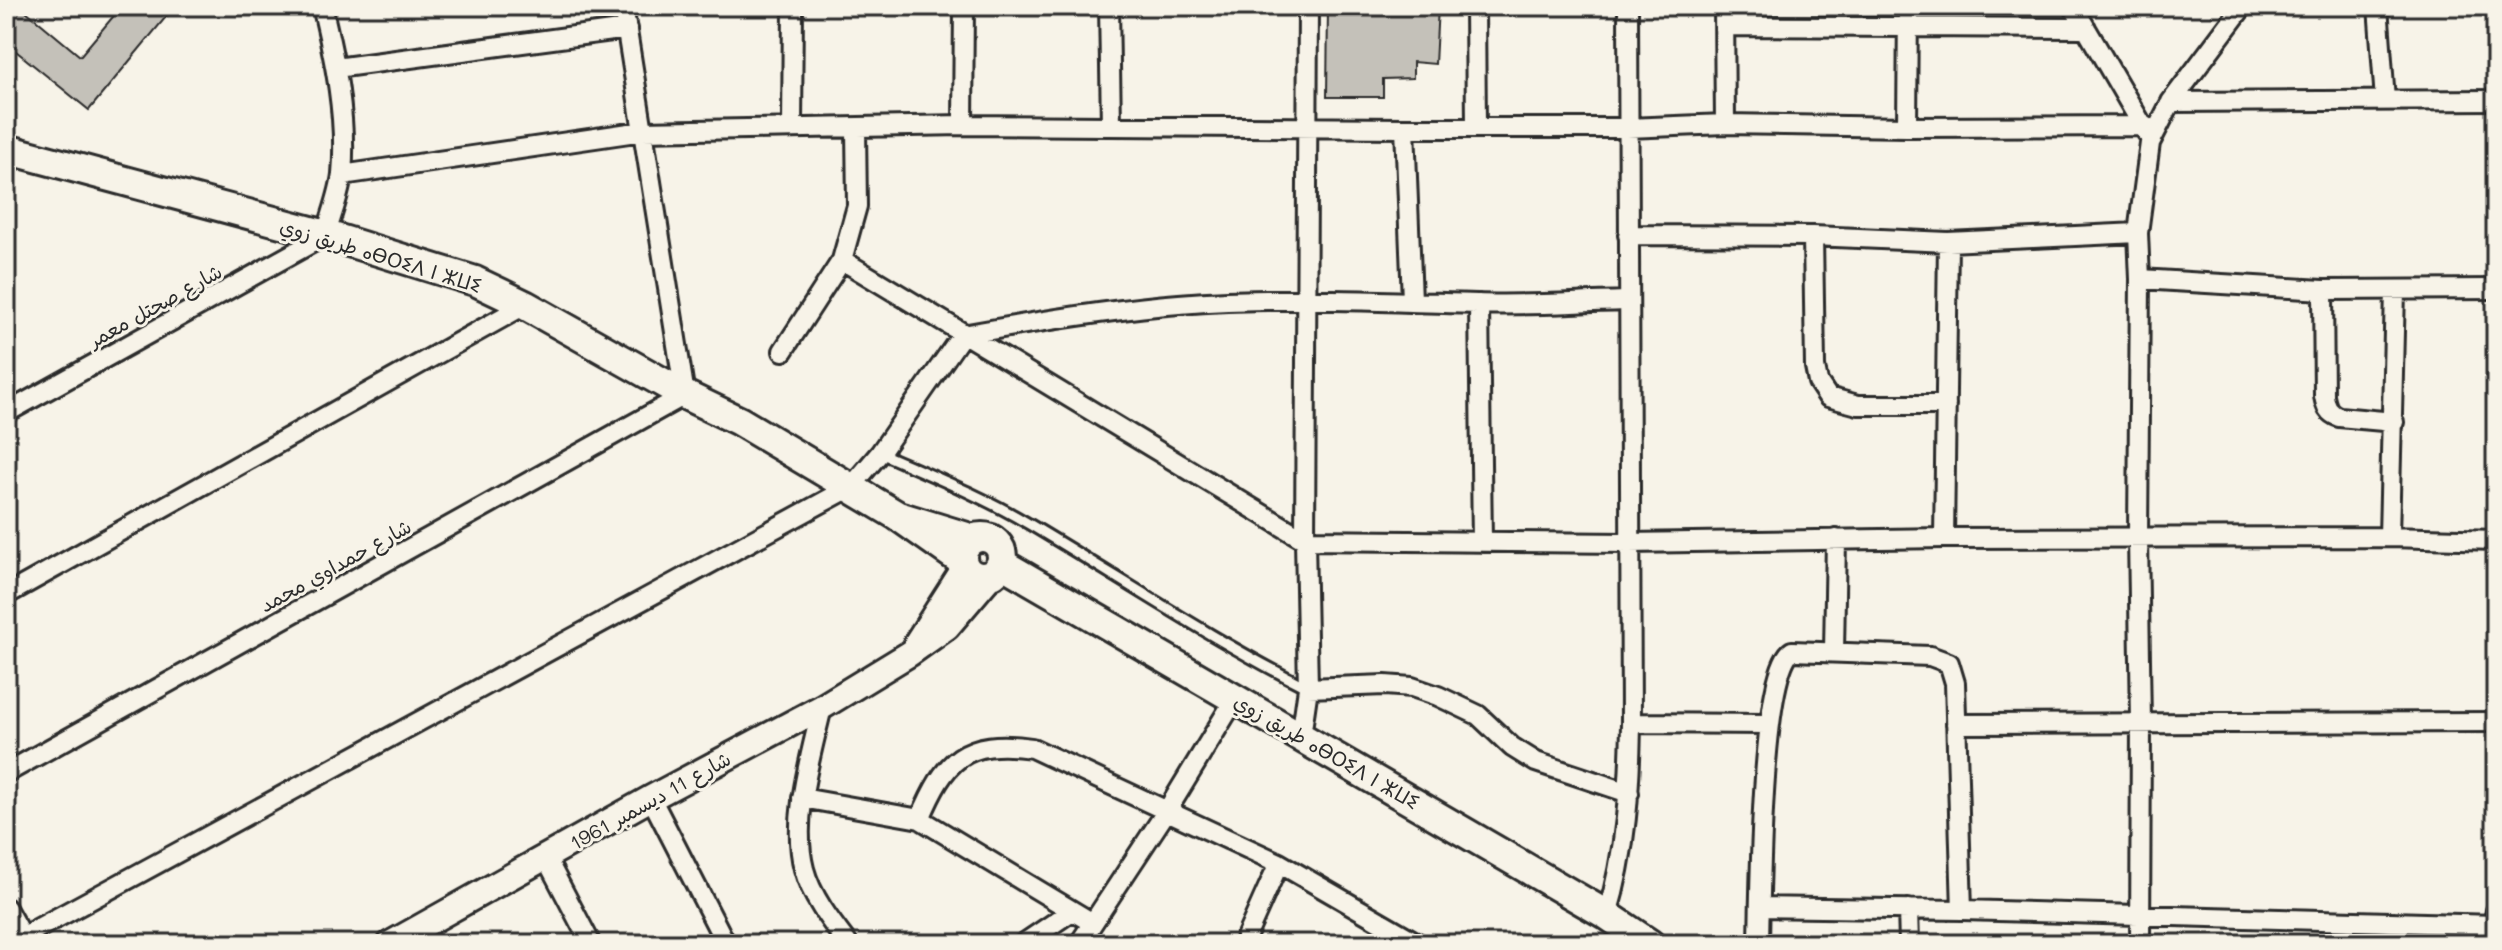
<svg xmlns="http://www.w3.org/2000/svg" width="2502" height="950" font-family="Mali,'Playpen Sans Arabic','Noto Sans Tifinagh',sans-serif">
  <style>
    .building { fill: #c4c1b9; stroke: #2b2b2b; stroke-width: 2 }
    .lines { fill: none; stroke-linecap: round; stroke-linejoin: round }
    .service-casing { stroke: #2b2b2b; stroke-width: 15 }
    .minor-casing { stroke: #2b2b2b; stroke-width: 24 }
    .secondary-casing { stroke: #2b2b2b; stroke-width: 30 }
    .primary-casing { stroke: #2b2b2b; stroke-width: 34 }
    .service { stroke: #f7f3e8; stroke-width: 9 }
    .minor { stroke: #f7f3e8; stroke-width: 18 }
    .secondary { stroke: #f7f3e8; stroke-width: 24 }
    .primary { stroke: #f7f3e8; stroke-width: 28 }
    .labels { text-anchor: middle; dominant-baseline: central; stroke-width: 6; stroke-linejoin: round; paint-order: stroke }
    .street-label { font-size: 20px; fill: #2b2b2b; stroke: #f7f3e8 }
  </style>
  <rect width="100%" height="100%" fill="#f7f3e8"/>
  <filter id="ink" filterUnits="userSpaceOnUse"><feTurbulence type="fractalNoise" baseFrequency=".0125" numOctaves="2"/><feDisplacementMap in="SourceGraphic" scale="16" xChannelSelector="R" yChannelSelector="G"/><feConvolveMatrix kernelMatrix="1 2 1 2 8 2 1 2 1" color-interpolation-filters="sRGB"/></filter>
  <g filter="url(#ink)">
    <path class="building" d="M6,6h14l60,50 42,-50h53l-86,104 -83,-67z
      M1328,6h110l-3,58 -22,-2v16l-30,1v18h-56z"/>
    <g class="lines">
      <defs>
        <path id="service" d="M880,453c50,22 102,43 149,71 93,55 182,115 279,164"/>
        <path id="minor" d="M1109,6l2,119
          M1475,6l1,121
          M1724,6l1,118
          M2073,6l74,127
          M2378,6l7,95
          M1725,26l361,2
          M336,68l291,-39
          M2171,102l325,-2
          M963,125l1,-119
          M1907,127l1,-121
          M792,128l1,-122
          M1405,128l7,172
          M342,175l301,-44 320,-6 442,3h222l98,-4 182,3 238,-1
          M1628,235l185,1 135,6 190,-9
          M1813,236l2,131 3,15 10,15 30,8h88
          M842,260l463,280 324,3 315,-5 445,-1 107,3
          M2140,279l183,11 173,-1
          M2323,290l1,106c2,11 4,17 15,21l55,5
          M1479,304l3,238
          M783,351l59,-91 15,-54 -1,-77
          M6,413l320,-178c5,-20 14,-41 16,-61 5,-56 -7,-114 -20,-168
          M2389,537l6,-247
          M1944,538l4,-296
          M6,595l519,-290
          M1834,651l2,-112
          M1308,688l77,-3 27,2 26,9 40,19 34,32 24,15 93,31
          M822,707c-11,49 -31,112 -18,162 7,27 27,53 44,75
          M1631,723l137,1
          M1956,724l540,-2
          M1301,736l7,-48 -3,-148 3,-534
          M6,773l679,-378 -62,-389
          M651,798l75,146
          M802,798l118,21 171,103
          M920,819c25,-59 44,-81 112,-71l247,115 140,81
          M546,858l45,86
          M1760,907l202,3 533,15
          M6,908l20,36
          M1908,909l1,35
          M1607,915c19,-63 23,-127 24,-192l-3,-717
          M9,944l842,-457 29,-34 82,-118c72,-13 144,-25 217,-31 98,-8 199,-3 298,0 50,2 101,-2 152,-3
          M1023,944l49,-33
          M1079,944l89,-135 67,-110
          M1243,944l36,-81
          M1759,944c1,-44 2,-275 33,-293l138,5 19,7 6,20 7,227
          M2140,944l1,-222 -3,-185 2,-258 -2,-46 12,-90 21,-41 72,-96
          M2490,944l6,-33"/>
        <path id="secondary" d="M917,642l48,-75
          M390,944l261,-146 171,-91 87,-53 38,-27 46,-54"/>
        <path id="primary" d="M6,149l320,86 149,46 50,24 160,90 54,26 159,95
          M962 557a20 20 0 1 1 40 0a20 20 0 1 1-40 0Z
          M962,561l-64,-45 75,23
          M1001,563l606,352 43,29"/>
      </defs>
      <use href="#service" class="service-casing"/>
      <use href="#minor" class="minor-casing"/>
      <use href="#secondary" class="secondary-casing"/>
      <use href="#primary" class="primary-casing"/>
      <use href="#service" class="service"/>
      <use href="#minor" class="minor"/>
      <use href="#secondary" class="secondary"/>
      <use href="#primary" class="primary"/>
    </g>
  </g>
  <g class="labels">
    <g class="street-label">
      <text transform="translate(381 255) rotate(17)">طريق زوي ⴰⴱⵔⵉⴷ ⵏ ⵣⵡⵉ</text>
      <text transform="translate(155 305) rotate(-29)">شارع صحتل معمر</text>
      <text transform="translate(335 565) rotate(-29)">شارع حمداوي محمد</text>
      <text transform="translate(1327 751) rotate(30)">طريق زوي ⴰⴱⵔⵉⴷ ⵏ ⵣⵡⵉ</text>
      <text transform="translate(650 800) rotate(-29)">شارع 11 ديسمبر 1961</text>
    </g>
  </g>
  <rect width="2502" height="950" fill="none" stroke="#f7f3e8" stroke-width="32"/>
  <rect x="16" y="16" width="2470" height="918" fill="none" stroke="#2b2b2b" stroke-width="3" filter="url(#ink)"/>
</svg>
